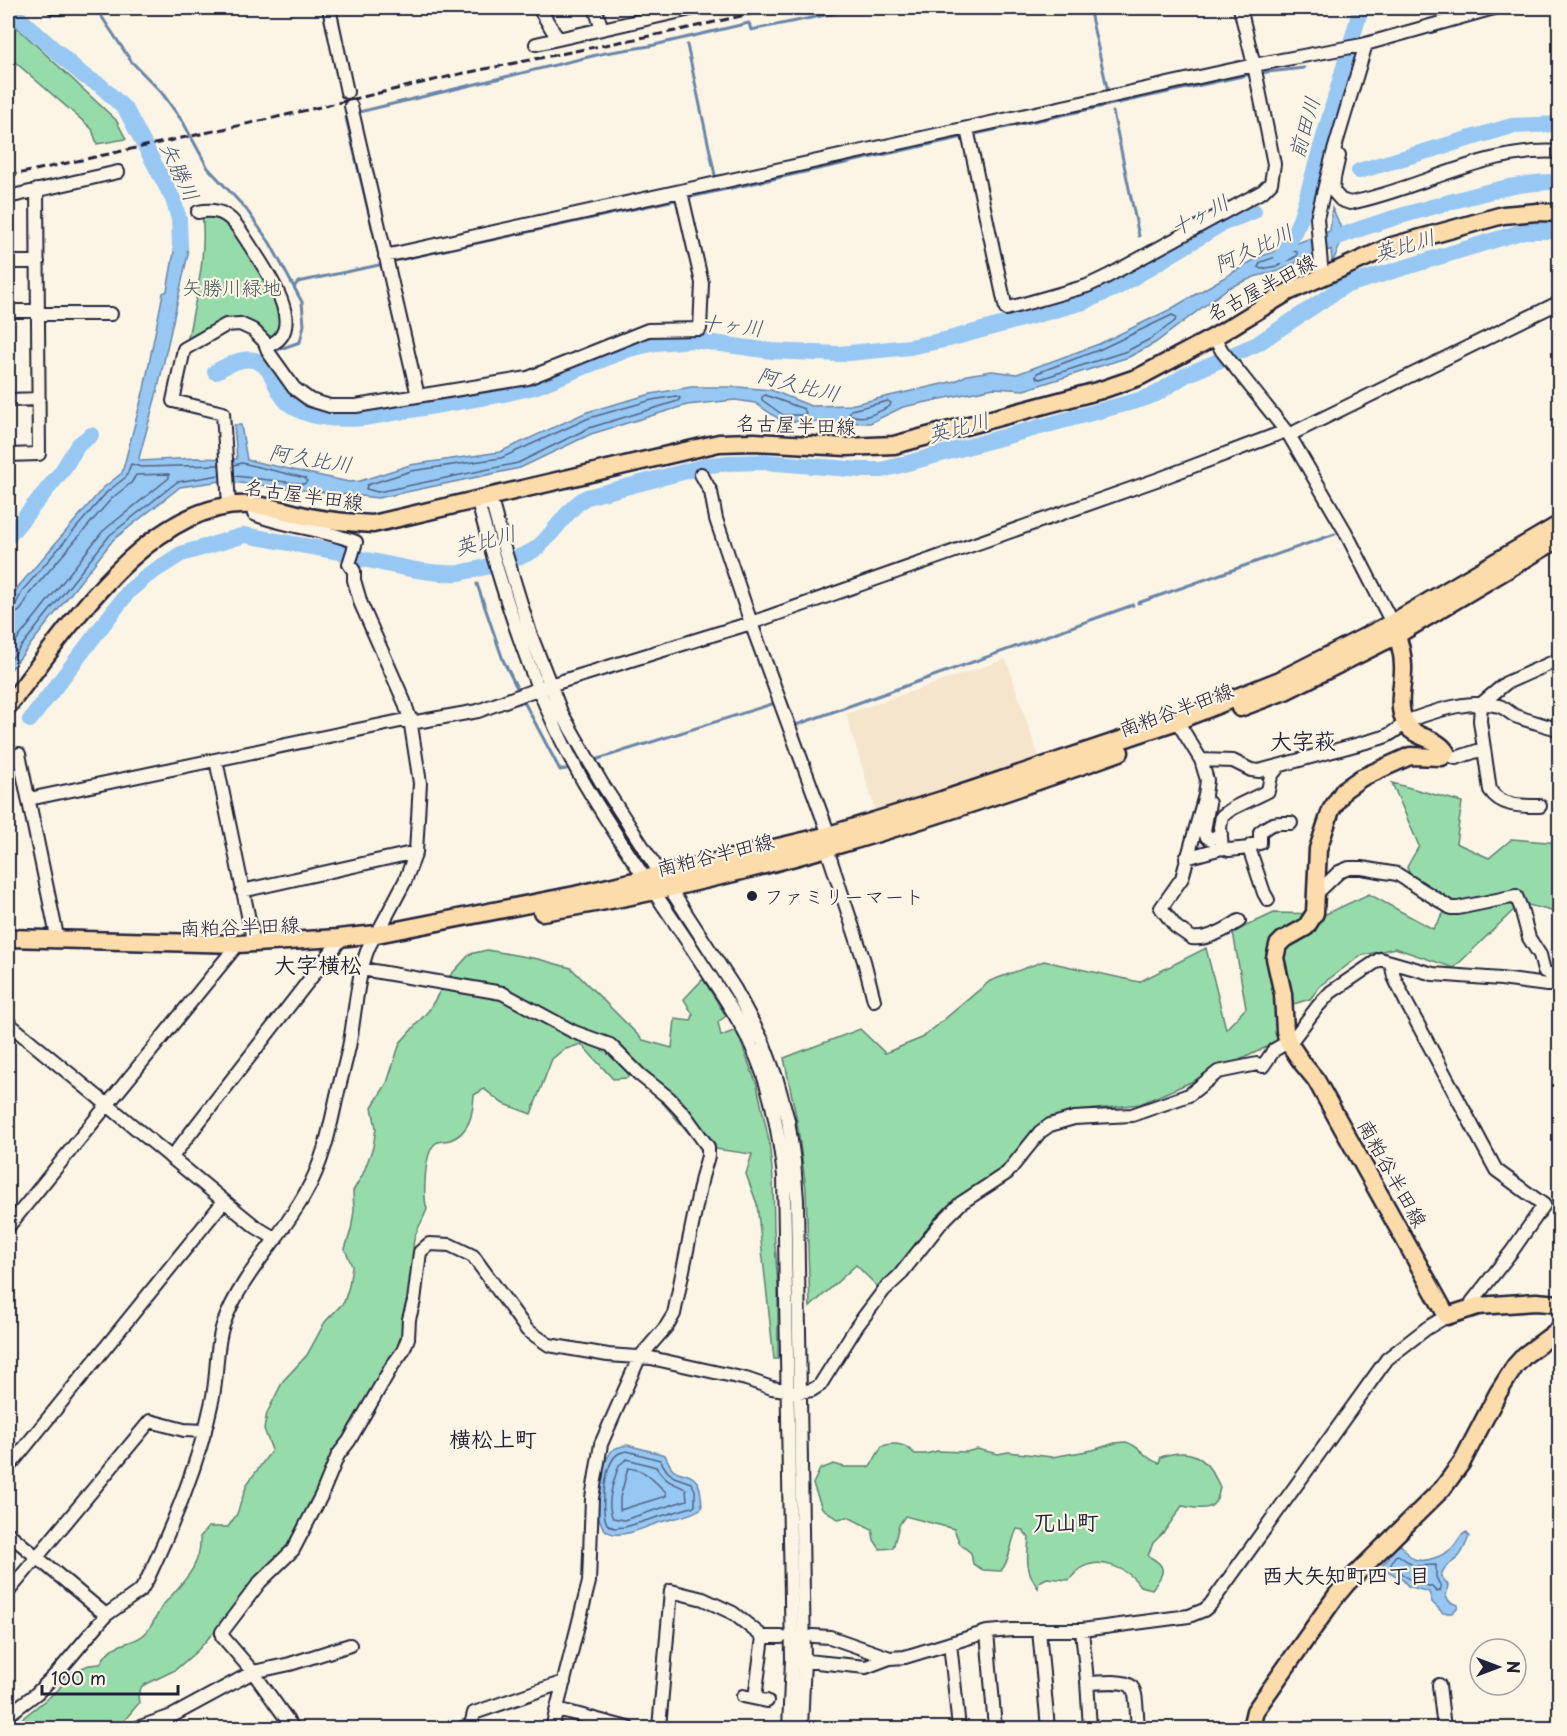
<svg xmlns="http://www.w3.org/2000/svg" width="1567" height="1736" font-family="'Playpen Sans','Klee One',sans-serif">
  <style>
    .built { fill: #f5e5cd }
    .green { fill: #96dcaa; stroke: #5c7f72; stroke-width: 1.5 }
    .water { fill: #96c8f3; stroke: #6886a9; stroke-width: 1.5 }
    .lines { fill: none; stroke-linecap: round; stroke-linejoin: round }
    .shore { stroke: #506485; stroke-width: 1.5 }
    .stream { stroke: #6886a9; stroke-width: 3 }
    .river { stroke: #96c8f3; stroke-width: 16 }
    .minor-casing { stroke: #22223b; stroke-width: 16 }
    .major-casing { stroke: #22223b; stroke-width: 21 }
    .minor { stroke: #fcf5e5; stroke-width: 12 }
    .major { stroke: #fcdcab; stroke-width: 16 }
    .rail { stroke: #22223b; stroke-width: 3; stroke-dasharray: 9 4.5; stroke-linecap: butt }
    .poi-dot { fill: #22223b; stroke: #fcf5e5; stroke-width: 2 }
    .labels { text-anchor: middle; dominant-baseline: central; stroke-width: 4.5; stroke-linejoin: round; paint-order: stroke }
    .park-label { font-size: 20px; fill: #455a5c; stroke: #fcf5e5 }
    .street-label { font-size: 20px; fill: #22223b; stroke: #fcf5e5 }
    .poi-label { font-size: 20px; fill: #22223b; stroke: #fcf5e5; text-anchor: start }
    .water-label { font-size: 21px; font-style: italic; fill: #455472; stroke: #fcf5e5 }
    .neighbourhood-label { font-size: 21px; font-weight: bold; fill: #22223b; stroke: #fcf5e5 }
    .quarter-label { font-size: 22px; font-weight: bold; fill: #22223b; stroke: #fcf5e5 }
  </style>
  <rect width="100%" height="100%" fill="#fcf5e5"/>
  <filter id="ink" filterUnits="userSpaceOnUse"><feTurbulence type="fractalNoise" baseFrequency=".0167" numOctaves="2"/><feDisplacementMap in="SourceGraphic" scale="12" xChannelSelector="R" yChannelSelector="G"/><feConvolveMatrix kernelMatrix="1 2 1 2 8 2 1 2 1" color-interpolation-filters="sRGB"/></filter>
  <g filter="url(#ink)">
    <path class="built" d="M1006,659l34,102 -163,55 -31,-102z"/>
    <path class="green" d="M8,19l108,101 10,19 -29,5 -5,-15 -84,-73z
      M202,213l28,8c13,22 51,74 52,97 0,9 -6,15 -12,21h-3l-27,-20 -50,21 -2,-2c8,-41 19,-82 14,-125z
      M1392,783l70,19 -6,41 33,15 23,-19 47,4v70l-38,-10 -67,65 -59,-20 -35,8 -39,29 -11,14 -30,9 -3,34 -58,28 -79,34 -69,8 -20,9 -51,50 -48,32 -72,86 -24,-24 -46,42 -4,-118 -9,-68 -13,-63 76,-29 25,24 37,-15 68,-57 54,-20 95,21 67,-34 20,81 20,-21 -13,-76 41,-19 52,1 43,-20 64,35 17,-25 -38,-24 -5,-13 12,-21z
      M487,950l51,9 33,9 72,72 29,8 3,-29 16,2 2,-6 -9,-16 19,-20 23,37 -8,6 3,14 15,-6 21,55 12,56 4,38 1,51 4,57v72h-4l-17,-155 -11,-30 6,-20 -51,-7 -67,-77 -7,8 -14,1 -32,-35 -18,6 -11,9 -21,55 -29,-11 -18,-14 -10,6c-1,18 -4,38 -24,45 -4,1 -10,1 -14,3 -12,8 -13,53 -9,66 -5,15 -19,31 -12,48l-11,80 -122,219 -85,95 -22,19 -33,16 -4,9 1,8 -16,19 -13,6h-94l-2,-3 44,-35 12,-17 19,-8 11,-1c3,-5 7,-12 12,-15 9,-6 21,-6 30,-13 10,-7 14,-21 21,-31 18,-21 39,-38 37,-68l8,-10h20l9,-13 10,-30 25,-34 -8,-21 3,-16 16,-32 24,-26 18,-33 19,-20 5,-16 3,-20 -7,-17 6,-19 3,-19 -1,-20 10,-17 10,-27 3,-19 -4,-21 15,-24 13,-40 29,-33 18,-31 23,-25z
      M1126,1442c18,6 18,17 33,21l2,-6c32,-11 46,1 59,30 -4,27 -17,22 -38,19l-18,26 -11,11 -5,13c20,10 17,17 4,33l-12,-3c-11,-17 -38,-29 -57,-19 -5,2 -10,9 -14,13l-22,-2 -8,4 -1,6c-13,-18 -11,-29 -9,-50l-6,-8 -6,-1c-7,14 -6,30 -16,42l-18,-1 -10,-6 -2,-11 -11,-9 -6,-15 -49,-13 -6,9 -6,23 -13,1 -6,-9 -2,-11 -24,-12 -10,2 -16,-11 -9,-24 7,-15 14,-5 10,3h26l12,-21c14,-4 23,-2 33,8h11l11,-3 29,1 11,-3 21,5 10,-2 44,5 41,-7 22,-7z"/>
    <path class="water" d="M1332,208c14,26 12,29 0,55l-1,-14 -14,4 -38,18 -22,5 -29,12 -73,55 -26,14 -105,33 -30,-2 -91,19 -33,16 -88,-2 -27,-18 -20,-3 -48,5 -96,29 -71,34 -142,30 -157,-17 -41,6 -67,53 -105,133v-66l10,-20 85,-99 19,-15 22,-84 19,-96 4,-2 13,-73 8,36 -30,134 -19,70 1,3 55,-3 42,1 -3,-34h7l6,35 102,22 11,-1 50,-16 90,-13 87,-40 64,-18 40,-7h47l33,3 40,16 39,-1 105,-24 12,-6 25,-4 25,3 82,-30 70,-34 90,-53 71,-26z
      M627,1445l38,10c2,4 4,9 7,13 4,4 8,5 13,6 17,4 16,20 17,34 -12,9 -30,10 -44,15 -13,4 -30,13 -44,11 -29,-4 -14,-75 0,-85 3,-2 9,-3 13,-4z
      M1467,1532l2,5c-3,6 -5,13 -9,18 -6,8 -17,10 -19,21l7,9 -2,12 4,5 8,3 -1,3 -5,5h-9l-11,-11 -3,-10 -21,-6 -5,-6 -20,-12v-4l6,-6v-9l12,-4c4,5 6,10 13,14 11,5 32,-4 40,-13 5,-6 5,-11 13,-14z"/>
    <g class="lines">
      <path class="shore" d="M1294,251l3,1v4l-20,10 -16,3 -3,-2 3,-5z
        M1172,315l4,2 -1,4 -23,17 -25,13 -87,28 -4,-2 1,-4 64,-24z
        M765,395l39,14 2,4 -3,2h-20l-21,-15v-3z
        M676,396l4,2 -2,3 -89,27 -71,35 -140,29 -12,-3 1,-4 44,-14 90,-13 88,-40 63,-18z
        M888,401l3,2 -1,3c-13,7 -27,15 -41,8l2,-4z
        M234,465l8,-2 63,15 2,3 -3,3 -69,-8
        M8,608l7,-2 8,-16 84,-98 19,-15 5,-13 10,3 78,-2
        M8,615c13,0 16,-10 21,-21l83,-96 19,-15 5,-8 33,-1v4l-66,53 -95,120
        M8,663l102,-128 67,-53 43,-7
        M627,1451l33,9 7,11 7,6 17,6 4,7v16l-70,21 -11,1 -7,-4c-7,-13 -3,-61 11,-70 2,-2 6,-2 9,-3z
        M627,1459l29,8c10,15 14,15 30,22l1,11 -63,20 -11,-2c-8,-14 1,-38 6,-53z
        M628,1468c22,3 23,12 38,24v4l-46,14v-12z
        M1398,1555l16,11 22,-1v12l5,10 -1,4 -3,1 -5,-5 -21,-7 -19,-13 -1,-3 4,-8z"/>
      <path class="stream" d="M96,8l35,53 31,32 21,29 25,46 38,41 24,34 32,59 2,23 -4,17 -23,8
        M1089,8l19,84
        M687,45l28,130
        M1258,73l46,-5
        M359,112l246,-59 45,-7 99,-23 2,7 95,-19v-3
        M1113,112l26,124
        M346,118l32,134
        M971,135l281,-61
        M686,198l278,-61
        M390,262l290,-63
        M294,287l4,-5 86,-18
        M477,584l26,76 16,32
        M1138,603l197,-69
        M522,698l38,72 6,-1
        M786,700l10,25 337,-120
        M598,759l177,-56"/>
      <path class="river" d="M8,8l76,68 16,9 26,25 47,89 6,20 1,27
        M1359,171l153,-45 48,-2
        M1323,243c41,-17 80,-28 123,-40 38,-10 74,-22 114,-21
        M1282,256l18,-36 61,-212
        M215,372c17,-10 40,-22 54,-1 7,11 9,23 19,32 20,17 51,17 76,15l140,-24 30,-7 95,-38 27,-6 37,-3 78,11 68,3 71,-7 39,-8 135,-37 34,-15 105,-64 31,-12
        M8,537l54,-66 16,-26 13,-10
        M357,558c33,6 69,17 103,15 20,-5 61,-13 77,-25 16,-13 33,-43 50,-51l123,-32 19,-2 35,-1 98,8h20l261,-71 13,-5 28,-18 73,-32 87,-58 180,-55h36
        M30,720l99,-129 19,-16 33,-21 64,-19 99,18"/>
      <defs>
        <path id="minor" d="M54,8h6
          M329,8l18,84
          M539,8l19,31
          M595,8l7,21
          M536,44l159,-36
          M351,106l67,290
          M967,129l39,180 81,-23 21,-10 155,-85 8,-8 3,-19 -20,-99 -14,-57
          M1333,154l6,2 -5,22 -1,13 8,9 9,3c71,-14 135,-56 210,-51
          M8,197l110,-25
          M198,212c10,-2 19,-2 27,3 11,6 19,22 26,32 14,22 60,84 16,99
          M385,256l869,-191 108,-20 132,-37
          M8,262h30
          M1322,277l-5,-59 16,-64 33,-110
          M8,311h30
          M38,314h73
          M1214,337l8,14 67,84 56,96 47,92
          M8,400l31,-1
          M1289,435l271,-133
          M8,455l31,-1 -2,-264
          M701,474l10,18 5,27 35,104 78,212
          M229,505l-6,-92 -50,-12 11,-52 42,-24 14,-1 13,6 11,11 5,12 25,35 16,12 20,6h26l172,-28 120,-48 52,-1 2,-46 -21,-91
          M1177,721l24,39 32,1 18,9 8,1 122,-33c13,-3 20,-14 32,-19 25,-9 59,-20 86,-13 6,2 11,7 16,10 14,5 30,9 45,14
          M1445,753l11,5 27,-9
          M19,754l39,187
          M216,760l38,184
          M1201,760l6,20 -2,15 -23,83 -21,30 15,19 16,11c15,2 35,-9 47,-17
          M29,799l381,-80 6,3 62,-11 62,-23 211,-65 408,-144 127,-48
          M1209,803l-5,28 3,6 4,2 10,-5
          M1540,806c-18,0 -39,1 -50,-16l-10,-69 1,-17 25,-21 54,-24
          M1249,848l-20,2 -7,-2 -2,-21 2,-11 11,-8 35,-17 3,-15 8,-10
          M827,849l37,112 10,39
          M1186,858l36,-10
          M242,891l174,-39
          M1316,894l23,-22 10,-4h13l35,6 54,34h7l58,-12 5,12 8,30 11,17 4,16 16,8
          M1268,900l-4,-7 -15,-45 2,-3 9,-2v-11c14,-11 16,-9 31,-9
          M1391,962l3,15 13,27 89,166 48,35 -32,46 -40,51v5
          M362,969l140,24 72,39 36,13 30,30 29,23 15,16 24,33v9l-6,21 -28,137 -8,13 -27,31 -38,86 -9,54 -3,84 -37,146
          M8,1023l210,173 38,31 20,12
          M171,1158l167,-215
          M8,1227l230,-283
          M8,1468l216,-267
          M8,1533l98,82
          M8,1592l142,-171 34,9 21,1
          M1039,1630l9,98
          M1082,1630l5,51 4,2c50,-3 43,-1 47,45
          M987,1632l8,96
          M813,1636l17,1 60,21
          M950,1643l9,85
          M797,1660l69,7 24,-9 15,-1 82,-25 25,-2h70l107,-14 15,-6 6,-5 177,-246 40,-31 20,-12
          M1087,1681l3,47
          M1439,1685l5,43
          M743,1696l24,5
          M755,1698l8,-61
          M557,1709l71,19
          M8,1715l29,-22 21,-21 48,-57 35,-25 6,-10c27,-58 52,-117 65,-179 6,-25 3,-52 11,-76 19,-52 56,-84 82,-131 17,-29 24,-61 31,-94 4,-18 9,-35 13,-53 6,-28 9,-94 28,-113l28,-53 11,-29 4,-69 -10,-64 -6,-18 -43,-97 -7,-24v-9l-5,-7 7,-22c-33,-13 -69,-15 -102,-28l-2,-10
          M137,1728l35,-12 81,-44 37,-8 60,-19
          M293,1728l-40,-56 -31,-36v-4l38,-50 33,-32 28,-54 17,-41 11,-14 43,-75 11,-15 5,-13 1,-19 5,-18 6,-49 9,-8 21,1 23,11 54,74 22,15 59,10 43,3 95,21 26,9 27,4 13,-2 8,-5 37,-59 27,-36 15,-14 42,-53 20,-20 46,-30 33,-41 10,-7 24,-7 58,-3 57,-20 29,-23 39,-8 6,2 11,-16 19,-11 25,-33 13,-14 49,-33 53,15 68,5 46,6h13
          M462,1728l9,-3 3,-12 90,-31
          M659,1728l12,-137 32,8 30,14 30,24h18
          M789,1728l3,-69 -8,-483c-5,-39 -11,-78 -26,-115 -15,-38 -39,-71 -61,-105 -38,-58 -79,-115 -114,-175 -48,-84 -77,-178 -103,-271l4,-12 9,9 11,41 26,85 31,79 40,70 134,207 28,53 14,38 11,40 6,41 3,39 7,460 -3,68"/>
        <path id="major" d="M1393,625c5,12 10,28 10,41 1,17 -7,39 2,56 8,17 31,14 41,30l-4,5 -32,-1 -49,22 -17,12 -13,20 -13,39 -3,64 -9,14 -23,13 -5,5 -3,13 8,36 2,37 3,11 15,22 13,16 131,236 31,-10 58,-4 24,2
          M8,706c56,-71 141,-208 244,-201 20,1 39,8 58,12 21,4 42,6 63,7l346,-81 35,-1 93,5 47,-2 207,-55 38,-13 75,-40 74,-45 104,-46 111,-31 35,-3 22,1
          M1240,708l45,-17 112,-56 163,-97
          M542,912c198,-31 390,-92 578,-160
          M8,938l230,6 100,-6 39,-4 198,-39 254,-60 113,-35 235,-79 103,-41 112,-57 168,-99
          M1251,1728l4,-17 81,-115 11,-13 96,-95 19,-26 36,-69 17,-27 10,-11 35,-26"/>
      </defs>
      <use href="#minor" class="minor-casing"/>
      <use href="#major" class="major-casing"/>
      <use href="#minor" class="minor"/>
      <use href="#major" class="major"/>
      <path class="rail" d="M8,176l261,-57 191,-45 220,-44 96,-22"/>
    </g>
  </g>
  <circle class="poi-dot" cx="752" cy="896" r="6"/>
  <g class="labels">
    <g class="park-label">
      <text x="232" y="287">矢勝川緑地</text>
    </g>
    <g class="street-label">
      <text transform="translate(1261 287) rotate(-28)">名古屋半田線</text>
      <text transform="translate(796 424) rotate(2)">名古屋半田線</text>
      <text transform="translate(304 494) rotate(8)">名古屋半田線</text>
      <text transform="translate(1176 709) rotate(-20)">南粕谷半田線</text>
      <text transform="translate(715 854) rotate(-14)">南粕谷半田線</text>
      <text transform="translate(240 926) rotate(-2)">南粕谷半田線</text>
      <text transform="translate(1393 1173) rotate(61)">南粕谷半田線</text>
    </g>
    <g class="poi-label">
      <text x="764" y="896">ファミリーマート</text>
    </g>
    <g class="water-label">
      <text transform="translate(1303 127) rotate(-74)">前田川</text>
      <text transform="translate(181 171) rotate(65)">矢勝川</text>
      <text transform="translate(1199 214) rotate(-28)">十ヶ川</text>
      <text transform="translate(1404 244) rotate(-17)">英比川</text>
      <text transform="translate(1253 247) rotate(-25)">阿久比川</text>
      <text transform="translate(732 324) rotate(6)">十ヶ川</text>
      <text transform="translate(799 383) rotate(14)">阿久比川</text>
      <text transform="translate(958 426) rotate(-15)">英比川</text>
      <text transform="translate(311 457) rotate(9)">阿久比川</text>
      <text transform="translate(485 539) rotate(-15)">英比川</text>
    </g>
    <g class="neighbourhood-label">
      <text x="1346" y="1574">西大矢知町四丁目</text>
    </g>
    <g class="quarter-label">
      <text x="1303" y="739">大字萩</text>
      <text x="318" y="963">大字横松</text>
      <text x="493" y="1437">横松上町</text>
      <text x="1066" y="1520">兀山町</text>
    </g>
  </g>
  <rect width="1567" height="1736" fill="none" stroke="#fcf5e5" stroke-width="30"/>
  <rect x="15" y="15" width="1537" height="1706" fill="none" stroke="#22223b" stroke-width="2" filter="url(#ink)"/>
  <g transform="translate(1498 1667) rotate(90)"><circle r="28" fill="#fcf5e5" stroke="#a5a1a1" stroke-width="1.5"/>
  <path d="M0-4.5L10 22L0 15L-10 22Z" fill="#22223b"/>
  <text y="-9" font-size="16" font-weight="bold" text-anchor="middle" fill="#22223b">N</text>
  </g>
  <path d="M42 1685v9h136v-9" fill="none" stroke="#22223b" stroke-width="3"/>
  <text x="51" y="1685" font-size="18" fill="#22223b" stroke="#fcf5e5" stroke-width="4.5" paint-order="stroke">100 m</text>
</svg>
